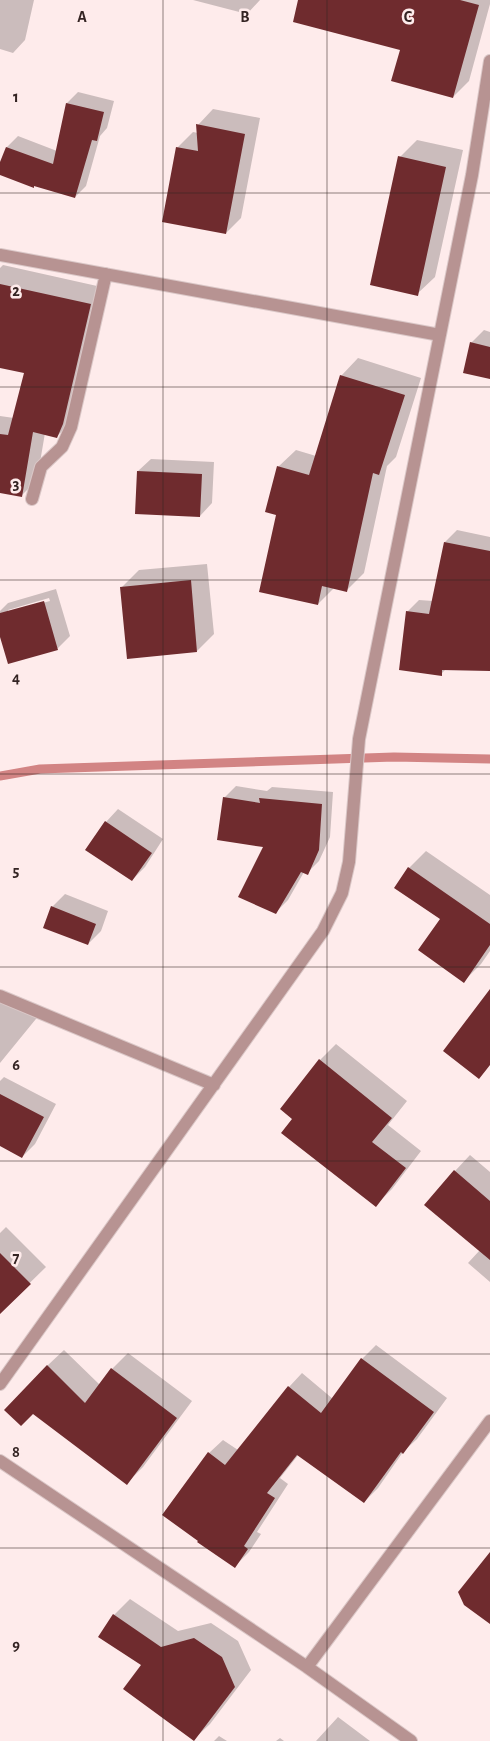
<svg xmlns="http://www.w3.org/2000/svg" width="490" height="1741" font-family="'Alegreya Sans',sans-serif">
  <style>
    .shadow { fill: #0003; fill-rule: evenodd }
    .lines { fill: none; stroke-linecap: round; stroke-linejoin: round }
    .stream { stroke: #d28484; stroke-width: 9 }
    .building { fill: #6f2b2e }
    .minor-casing { stroke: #dac7c7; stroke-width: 14 }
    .minor { stroke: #b79392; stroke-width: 12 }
    .grid { fill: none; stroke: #342423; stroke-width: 1; stroke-opacity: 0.55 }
    .grid-label { font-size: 16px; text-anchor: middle; font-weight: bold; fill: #342423; stroke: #feebeb; stroke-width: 5; stroke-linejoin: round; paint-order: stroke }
  </style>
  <rect width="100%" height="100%" fill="#feebeb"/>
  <path class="shadow" d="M0,0h34l-9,40 -12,13 -13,-4z
    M193,0h67l-13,14z
    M300,0h190v4l-21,77 -16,16 -51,-48z
    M78,92l36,9 -7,27 -7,8 -14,50 -11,11 -75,-23v-8l7,-19 11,-11 39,15 10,-48z
    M213,109l47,9 -19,100 -15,15 -49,-85 16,-16 5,1v-8z
    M417,140l46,10 -28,127 -18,17 -17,-137z
    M3,265l103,23 -33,133 -16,15 -12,-3 -8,47 -15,15 -22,-4v-75l14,2 11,-46 -25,-6v-98z
    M484,330l6,2v46l-19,-35z
    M358,358l63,20 -25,79 -9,9 -23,107 -17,17 -13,-2 -16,16 -41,-90 1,-47 18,-17 20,6 25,-80z
    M151,459l63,3 -2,41 -12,13 -62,-45z
    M457,530l33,7v133l-44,-1 -5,5 -34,-62 12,-12 14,1 12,-59z
    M207,564l7,70 -17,17 -75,-64 17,-17z
    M56,589l14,47 -12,12 -49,14 -9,-30v-21l8,-8zM49,598l1,3 -42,11v-2z
    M236,786l31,5 5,-4 61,5 -3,45 -11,24 -12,12 -3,-1 -16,28 -12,12 -11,-66 -41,-48z
    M118,809l45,30 -18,28 -13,13 -26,-58z
    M426,851l64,44v56l-9,13 -17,17 -23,-62 -45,-31 13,-20z
    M65,894l43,17 -7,20 -13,13 -36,-37z
    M0,998l40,16 -40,49z
    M336,1044l71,57 -19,24 33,26 -29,38 -17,17 -55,-146z
    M4,1077l52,27 -21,40 -13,13 -22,-12v-64z
    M470,1155l20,17v110l-22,-19 12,-13 -25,-79z
    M6,1227l40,40 -46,45v-79z
    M376,1345l71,53 -30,41 -14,13 -25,36 -14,14 -65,-48 -19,24 8,6 -31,48 4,2 -12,18 -14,14 -26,-113 14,-13 15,10 51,-63 13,-14 31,26 29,-40z
    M64,1350l36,35 12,-16 16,-16 64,48 -49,66 -16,16 -80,-117z
    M130,1599l48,32 33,-8 27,18 13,29 -41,54 -17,16 -50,-75 -29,-50z
    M338,1717l32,24h-54z
    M219,1736l8,5h-13z
    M280,1738l4,3h-8z"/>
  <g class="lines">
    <path class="stream" d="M0,776l40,-7 354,-12 96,2"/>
  </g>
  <path class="building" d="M298,0h162l19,5 -26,93 -62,-17 9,-31 -107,-28z
    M66,103l38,9 -7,29 -5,-1 -17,58 -41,-12v2l-34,-13v-13l6,-15 47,17z
    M196,124l49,10 -19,100 -64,-12 14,-75 22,4z
    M398,156l48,11 -28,129 -48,-11z
    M0,284l91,20 -28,120 -6,14 -24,-6 -11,65 -22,-4v-59l8,1 16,-62 -24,-5z
    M470,342l20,5v32l-27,-6z
    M340,375l65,20 -26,80 -6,-2 -26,119 -25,-6 -4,19 -59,-13 17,-77 -11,-3 12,-46 32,9z
    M137,471l65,3 -2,43 -65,-3z
    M444,542l46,9v120l-48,-1v6l-43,-6 7,-59 23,3z
    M191,580l6,72 -70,7 -7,-72z
    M44,601l14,49 -50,14 -8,-27v-24z
    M223,797l37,6 -1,-5 63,6 -3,46 -11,25 -7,-3 -25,42 -38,-17 25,-50 -46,-7z
    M105,821l47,32 -20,28 -47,-31z
    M408,867l82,57v21l-26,38 -46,-33 22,-31 -46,-31z
    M51,906l45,18 -8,21 -45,-17z
    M490,989v76l-11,14 -36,-28z
    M319,1059l73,59 -20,24 34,26 -30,39 -95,-74 11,-14 -12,-10z
    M0,1094l44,23 -22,41 -22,-12z
    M454,1170l36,31v59l-66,-55z
    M0,1253l31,31 -31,30z
    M361,1358l73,54 -31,42 -2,-2 -37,51 -67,-48 -30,38 8,5 -31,48 4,3 -13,19 -38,-26 1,-1 -36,-26 46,-63 17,13 63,-79 33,27z
    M47,1365l38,38 26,-35 66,50 -50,67 -94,-71 -12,12 -17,-16z
    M490,1552v72l-26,-19 -6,-13z
    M113,1614l48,33 33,-9 28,19 13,30 -41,54 -71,-52 18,-24 -43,-28z"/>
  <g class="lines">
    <defs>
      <path id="minor" d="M0,255l440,80
        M32,499l9,-32 21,-20 9,-20 35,-153
        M0,996l214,89
        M0,1384l323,-453 19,-38 7,-31 10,-123 113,-564 18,-114
        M0,1461l307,206 104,74
        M307,1667l183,-246"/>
    </defs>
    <use href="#minor" class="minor-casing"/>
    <use href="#minor" class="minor"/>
  </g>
  <path class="grid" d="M163,0v1741M327,0v1741M0,193h490M0,387h490M0,580h490M0,774h490M0,967h490M0,1161h490M0,1354h490M0,1548h490"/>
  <g class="grid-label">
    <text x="82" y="22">A</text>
    <text x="245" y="22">B</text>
    <text x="408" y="22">C</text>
    <text x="16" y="102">1</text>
    <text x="16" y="296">2</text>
    <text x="16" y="489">3</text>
    <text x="16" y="683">4</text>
    <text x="16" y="876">5</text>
    <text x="16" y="1070">6</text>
    <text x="16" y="1263">7</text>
    <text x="16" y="1457">8</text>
    <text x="16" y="1650">9</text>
  </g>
</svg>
